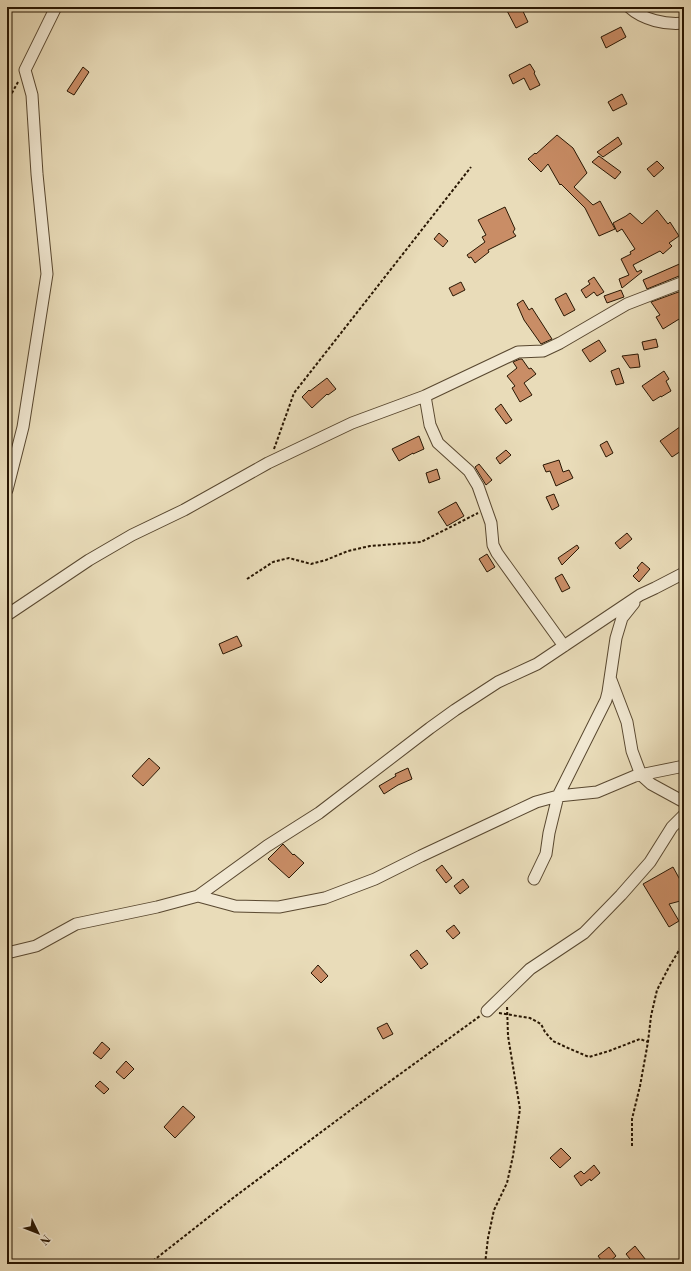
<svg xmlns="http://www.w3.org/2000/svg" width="691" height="1271" font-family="'Libre Bodoni',serif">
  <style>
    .building { fill: #c98d66; stroke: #291703 }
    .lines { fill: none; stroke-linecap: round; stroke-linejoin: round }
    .minor-casing { stroke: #594830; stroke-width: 13 }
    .path { stroke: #291703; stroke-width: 2; stroke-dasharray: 3 2; stroke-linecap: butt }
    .minor { stroke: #f1e8d2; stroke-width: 11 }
  </style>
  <rect width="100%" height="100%" fill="#e9dcb9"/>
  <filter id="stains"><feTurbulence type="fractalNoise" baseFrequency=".005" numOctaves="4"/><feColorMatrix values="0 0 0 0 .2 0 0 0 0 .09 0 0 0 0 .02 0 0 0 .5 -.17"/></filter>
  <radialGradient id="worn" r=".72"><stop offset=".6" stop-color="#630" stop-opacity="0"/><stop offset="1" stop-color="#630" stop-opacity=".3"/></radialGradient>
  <path class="building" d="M505,7h16l7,15 -12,6z
    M621,27l5,10 -20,11 -5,-11z
    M530,64l5,8 -1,1 6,12 -10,5 -6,-12 -11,6 -4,-9z
    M83,67l6,5 -15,23 -7,-4z
    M622,94l5,10 -14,7 -5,-9z
    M557,135l16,13 14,25 -13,14 19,18 7,-4 15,28 -16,7 -14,-28 -24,-24 -1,1 -12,-21 -7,8 -13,-13 7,-6 1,1z
    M618,137l4,7 -19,13 -6,-5z
    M599,156l22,16 -6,7 -23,-17z
    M657,161l7,7 -10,9 -7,-8z
    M505,207l10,22 -2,3 3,4 -28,14 1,2 -14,11 -4,-6 -2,1 -2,-3 18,-13 -3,-5 4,-2 -8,-15z
    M657,210l11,14 2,-2 9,14 -10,7 3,3 -9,8 -3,-3 -27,14 4,7 4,-2 1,2 -20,16 -3,-9 10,-4 -8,-16 10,-5 -1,-2 5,-3 -13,-20 -5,3 -4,-9 13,-7 4,-3 12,11z
    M439,233l9,8 -5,6 -9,-8z
    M684,262v12l-37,15 -4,-9z
    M594,277l10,15 -7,4 -3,-4 -8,6 -5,-8 9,-6 -2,-3z
    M461,282l4,8 -12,6 -4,-8z
    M621,290l3,7 -17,6 -3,-7z
    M684,290v26l-21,13 -7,-12 4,-2 -9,-13z
    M566,293l9,17 -11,6 -9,-17z
    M523,300l6,10 3,-2 20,31 -11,5 -17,-24 -7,-16z
    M656,339l2,8 -14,3 -2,-8z
    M599,340l7,11 -16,11 -8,-12z
    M638,354l2,13 -10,1 -8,-12z
    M520,359h2l7,10 2,-1 5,6 -12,9 8,12 -12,7 -8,-14 3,-2 -8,-10 10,-8 -4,-6z
    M619,368l5,15 -8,2 -5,-14z
    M664,371l5,8 -3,2 5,10 -10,6v-1l-8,5 -11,-15z
    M327,378l9,11 -8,6 -1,-1 -15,14 -10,-11 7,-7 1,1z
    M501,404l11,16 -6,4 -11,-15z
    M684,424v25l-12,8 -12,-16z
    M419,436l5,13 -11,5v-1l-14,8 -7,-12z
    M607,441l6,12 -7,4 -6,-12z
    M506,450l5,5 -11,9 -4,-6z
    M559,460l4,12 6,-2 4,8 -17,8 -6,-15 -4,1 -3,-7z
    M479,464l13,16 -6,5 -11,-18z
    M437,469l3,10 -11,4 -3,-10z
    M554,494l5,12 -7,4 -6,-13z
    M456,502l8,14 -17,10 -9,-14z
    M627,533l5,6 -12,10 -5,-6z
    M577,545l2,3 -17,17 -4,-7z
    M487,554l8,13 -8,5 -8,-13z
    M642,562l8,7 -11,13 -6,-6 6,-6 -2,-2z
    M562,574l8,14 -8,4 -7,-14z
    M237,636l5,10 -19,8 -4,-10z
    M149,758l11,10 -17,18 -11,-10z
    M408,768l4,11 -14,6 -14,9 -5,-8 17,-10 -1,-2z
    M283,844l10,11 1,-1 10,9 -15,15 -21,-19z
    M442,865l10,13 -6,5 -10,-13z
    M673,867l11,20v13l-15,4 10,17 -10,6 -26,-43z
    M463,879l6,8 -9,7 -6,-8z
    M454,925l6,8 -7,6 -7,-8z
    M417,950l11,14 -7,5 -11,-14z
    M318,965l10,11 -7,7 -10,-10z
    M387,1023l6,11 -10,5 -6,-11z
    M102,1042l8,7 -9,10 -8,-6z
    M126,1061l8,8 -10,10 -8,-7z
    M100,1081l9,8 -5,5 -9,-8z
    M183,1106l12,11 -20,21 -11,-11z
    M561,1148l10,10 -11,10 -10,-10z
    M594,1165l6,8 -9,8 -1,-2 -9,7 -7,-10 7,-5 3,3z
    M635,1246l14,18h-15l-8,-10z
    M609,1247l7,9 -9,8h-3l-6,-8z"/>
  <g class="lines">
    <defs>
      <path id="minor" d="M629,7c14,13 37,18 55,16
        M425,396l5,29 8,18 31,28 9,15 13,37 2,22 4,8 67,93
        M7,490l16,-63 24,-153 -10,-100 -5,-79 -7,-25 31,-63
        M7,615l82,-55 43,-25 52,-25 84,-47 84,-40 73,-27 93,-44 25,-1 17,-8 67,-39 57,-22
        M611,680l16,42 5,29 9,24 10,9 33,18
        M534,879l12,-25 3,-21 9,-37 48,-96 2,-8 8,-54 6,-20 12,-15
        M198,896l69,-50 52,-33 111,-85 25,-18 43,-28 39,-18 103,-69 15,-7 29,-15
        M7,953l29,-7 40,-22 81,-17 41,-11 37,10 44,1 46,-9 50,-19 46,-23 115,-54 22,-6 39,-4 38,-16 49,-10
        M487,1011l43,-42 54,-36 37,-38 29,-33 22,-35 12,-12"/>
    </defs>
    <use href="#minor" class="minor-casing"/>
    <path class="path" d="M7,102l11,-20
      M274,449l20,-56 177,-226
      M247,579l26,-17 16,-4 22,6 15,-4 22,-9 22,-5 51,-4 57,-29
      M499,1013l31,5 11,6 4,8 8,9 15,7 21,9 20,-6 31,-12 8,3
      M632,1146v-27l8,-33 8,-44 3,-26 6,-26 12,-23 15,-25
      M149,1264l84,-66 119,-89 128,-93
      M485,1264l3,-26 6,-28 13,-27 6,-27 7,-47 -12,-73 -1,-31"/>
    <use href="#minor" class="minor"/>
  </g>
  <rect width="691" height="1271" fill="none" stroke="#e9dcb9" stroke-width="24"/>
  <rect x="8" y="8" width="675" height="1255" fill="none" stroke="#291703" stroke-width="2"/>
  <rect x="12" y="12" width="667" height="1247" fill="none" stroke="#291703"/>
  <g transform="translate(38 1233) rotate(133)" stroke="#f1e8d2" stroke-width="3" paint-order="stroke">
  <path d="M0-3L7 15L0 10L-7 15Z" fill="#291703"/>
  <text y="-6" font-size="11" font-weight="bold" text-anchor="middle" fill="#291703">N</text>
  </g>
  <rect width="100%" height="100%" filter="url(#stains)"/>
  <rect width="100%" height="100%" fill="url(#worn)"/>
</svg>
